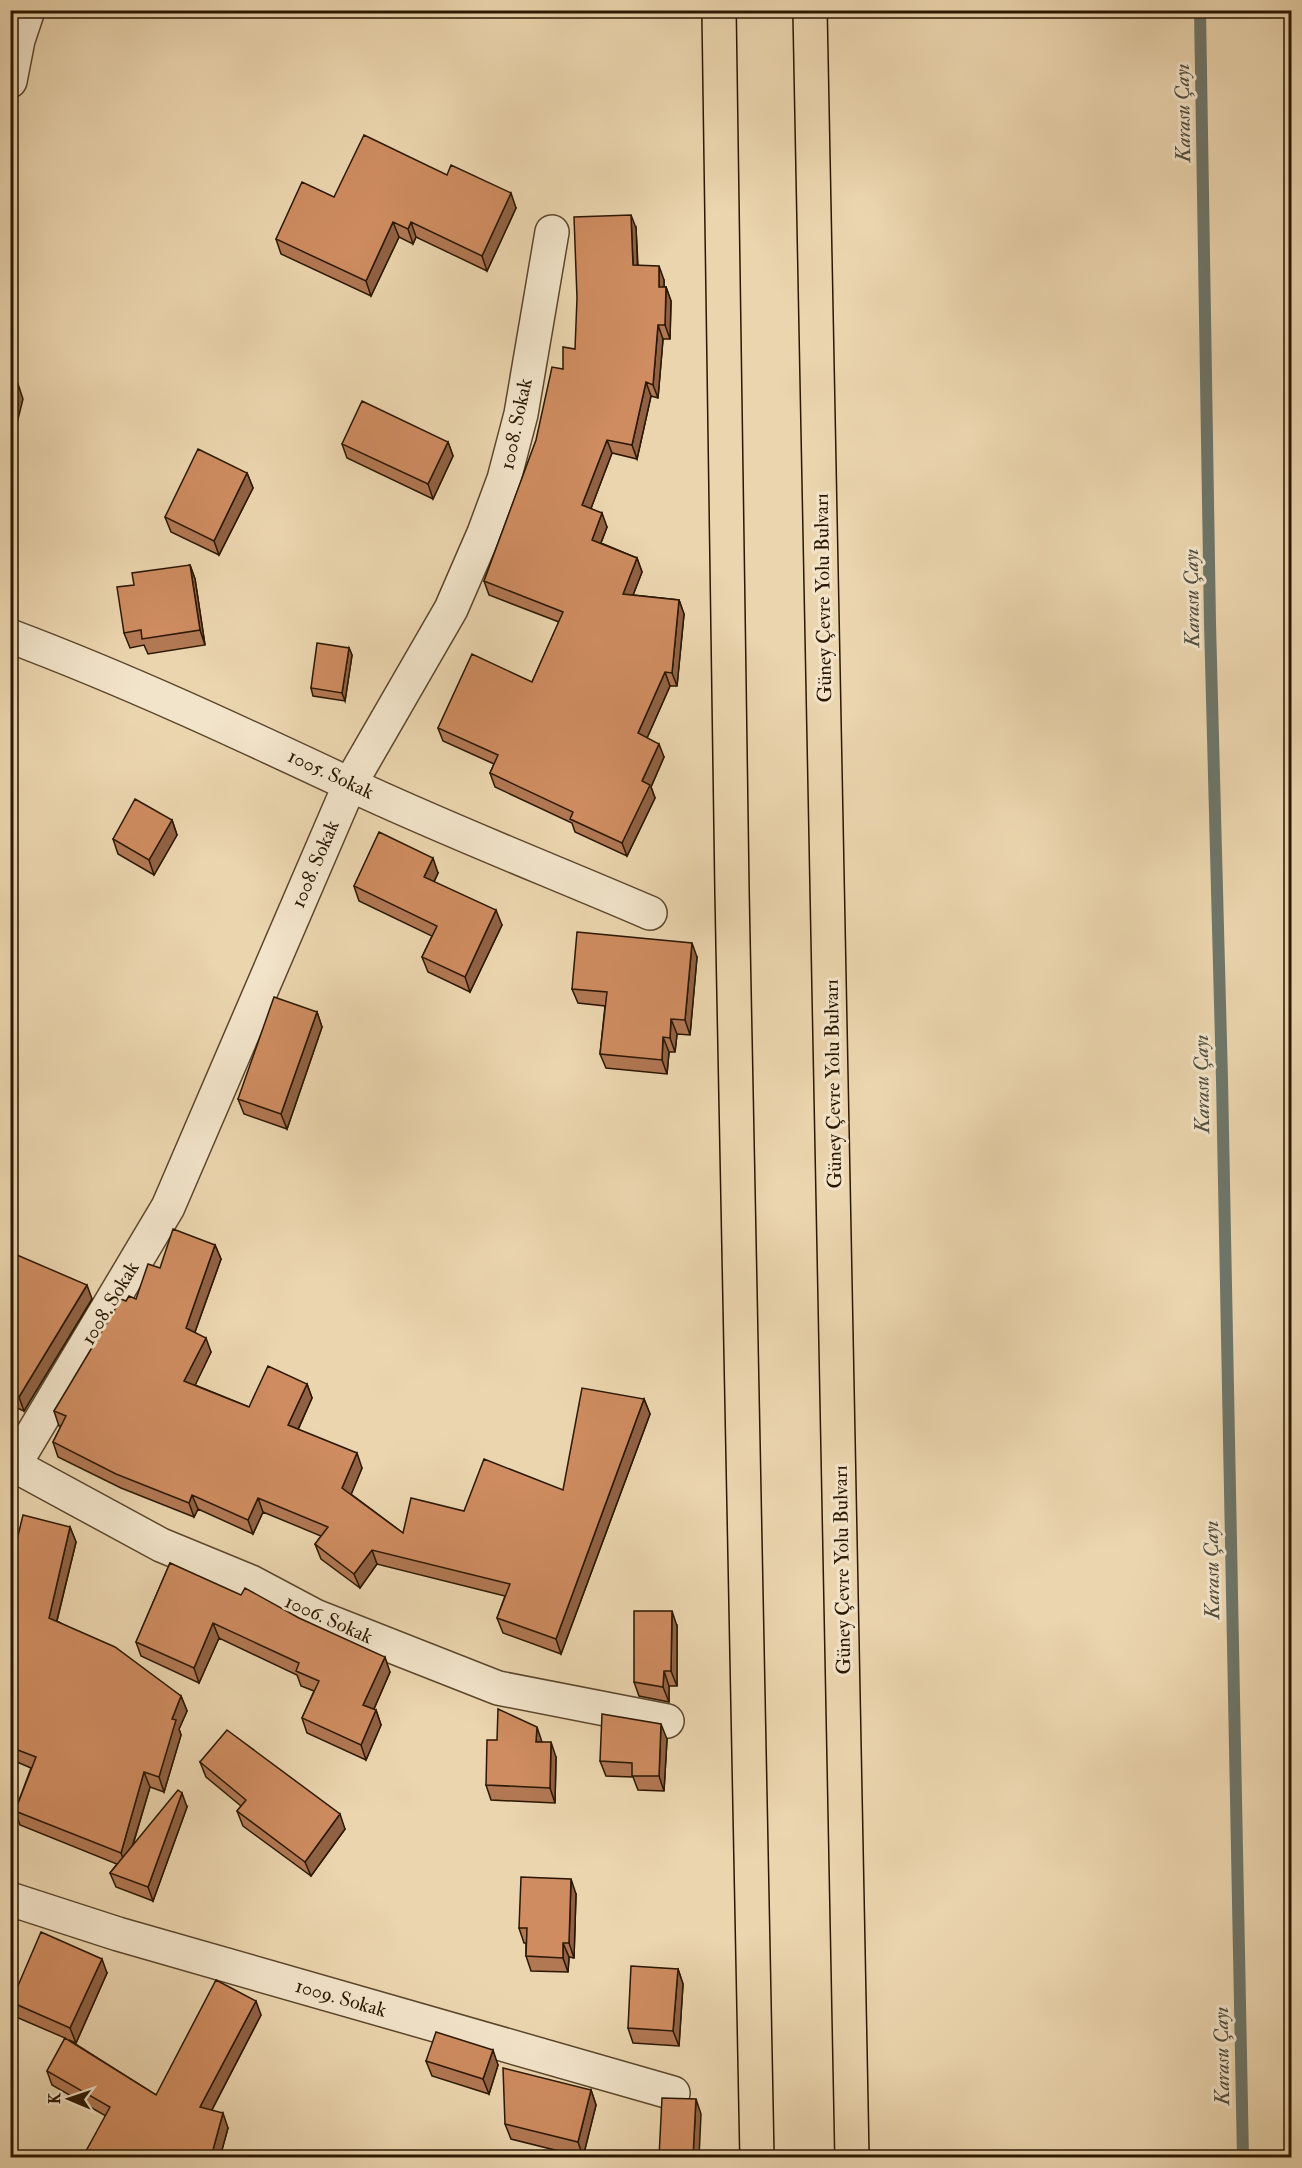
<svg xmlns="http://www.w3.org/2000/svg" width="1302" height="2168" font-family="'IM FELL Double Pica',serif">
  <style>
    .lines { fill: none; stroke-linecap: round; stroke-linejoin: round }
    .stream { stroke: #6e776b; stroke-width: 12 }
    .minor-casing { stroke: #5b462c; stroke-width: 36 }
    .highway-casing { stroke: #2b1700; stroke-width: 36 }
    .minor { stroke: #f2e4ca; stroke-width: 33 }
    .highway { stroke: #ebd5ae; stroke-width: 33 }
    .wall { fill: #b17853; stroke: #2b1700; stroke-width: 1.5 }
    .shaded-wall { fill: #906243; stroke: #2b1700; stroke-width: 1.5 }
    .building { fill: #ce8c60; stroke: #2b1700; stroke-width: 1.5 }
    .labels { text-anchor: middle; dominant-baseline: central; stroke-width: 6; stroke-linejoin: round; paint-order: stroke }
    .street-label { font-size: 20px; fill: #2b1700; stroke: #f2e4ca }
    .water-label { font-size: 21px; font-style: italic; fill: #524f3f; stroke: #f2e4ca }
  </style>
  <rect width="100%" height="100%" fill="#ebd5ae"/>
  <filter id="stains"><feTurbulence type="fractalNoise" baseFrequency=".00333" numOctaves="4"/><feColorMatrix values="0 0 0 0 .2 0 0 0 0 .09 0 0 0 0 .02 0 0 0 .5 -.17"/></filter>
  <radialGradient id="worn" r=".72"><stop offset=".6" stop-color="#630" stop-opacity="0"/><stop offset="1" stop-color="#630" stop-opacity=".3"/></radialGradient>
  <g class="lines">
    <path class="stream" d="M1200,10l10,613 12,457 21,1078"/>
    <defs>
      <path id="minor" d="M10,81l8,-41 10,-30
        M10,636c117,44 226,95 339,148 98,46 201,86 301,129
        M10,1463l151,82 90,37 64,34 183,72 169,33
        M10,1472l158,-265 182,-423 101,-175 33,-76 20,-54 17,-65 31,-182
        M10,1899l108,35 555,159"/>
      <path id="highway" d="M719,10l13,881 25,1267
        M810,10l42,2148"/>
    </defs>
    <use href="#minor" class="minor-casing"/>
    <use href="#highway" class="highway-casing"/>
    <use href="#minor" class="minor"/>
    <use href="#highway" class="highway"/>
  </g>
  <path class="wall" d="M320,10h11l-3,6z
    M334,197l182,11 -29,63 -71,-34 -3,7 -14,-7 -28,59 -90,-42 -5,-15z
    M636,228l2,37 26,15v7h2l5,14 -1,38h-7l-5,59 -7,-2 -14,63 -25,-6 -21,55 16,19 -6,16 36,15 5,14 -9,23 46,5 5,14 -7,72h-7l-23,52 17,19 -13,30 4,11 -28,58 -52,-24 -3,-9 -77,-36 -5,-14 4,-9 -51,-23 -5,-13 94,-46 27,-60 -70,-27 -5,-14 79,-212 12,-20z
    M448,442l5,14 -20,43 -86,-41 -5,-14z
    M247,473l6,15 -34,67 -48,-23 -6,-15z
    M190,565l5,14 10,66 -57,9 -4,-9 -14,3 -6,-15 10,-48z
    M349,648l3,7 -7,46 -32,-5 -2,-8z
    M172,820l5,15 -23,40 -36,-21 -5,-15z
    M438,873l-4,9 68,43 -32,67 -42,-20 -6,-15 10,-21 -73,-35 -5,-15z
    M697,957l-7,78 -13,-1 -2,18h-6l-2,22 -61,-6 -6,-14 5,-48 -27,-3 -6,-14z
    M317,1012l5,15 -35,102 -43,-15 -6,-15z
    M215,1245l6,14 -26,73 16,20 -16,33 54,22 58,-23 5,14 -14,32 64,38 -11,26 52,39 61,-22 99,-21 81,-91 6,15 -89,240 -58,-21 -6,-15 8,-22 -128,-32 -17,24 -39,-29 -6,-15 6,-8 -58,-24 -10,22 -55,-25 -4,8 -73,-29 -63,-31 -5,-15 8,-16h-2l-5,-15 72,-110 10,-2 24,-31z
    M10,1252l82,47 -68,112 -14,-6z
    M70,1527l6,15 -19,79 124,75 6,15 -8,18 2,6 -17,57 -14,-5 -17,58 54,-38 -34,94 -37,-14 -6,-14 7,-9 -97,-39 -5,-14 16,-43 -21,-9v-191z
    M170,1563l220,109 -16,37 2,1 5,15 -15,35 -59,-27 -5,-15 12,-27 -13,-5 -4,-11 -78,-37 -20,45 -58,-27 -5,-14z
    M677,1626v60h-8v16l-30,-6 -5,-14z
    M667,1739l-3,52 -26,-1 -5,-13 -27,-1 -6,-15z
    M556,1757l-1,46 -64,-3 -5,-15z
    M200,1762l145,67 -34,47 -68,-50 -6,-15 4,-5 -35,-29z
    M576,1894l-2,64 -5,-1 -1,15 -37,-1 -5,-15v-13h-2l-5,-15z
    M678,1969l5,15 -4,62 -46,-3 -5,-15z
    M107,1973l-31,70 -7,-3 87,55 105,-80 -49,95 16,18 -8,29h-133l-2,-4 21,-37 -54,-31 -5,-14 18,-33 -49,-21 -5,-15z
    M426,2061l72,4 -9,29 -57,-18z
    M591,2090l5,15 -13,52 -72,-18 -6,-15z"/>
  <path class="shaded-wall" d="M326,10h5l-3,6z
    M511,193l5,15 -29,63 -5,-15z
    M631,215l5,13 2,51 -5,-14z
    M393,222l6,15 -28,59 -5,-15z
    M411,222l5,15 -3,7 -5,-15z
    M659,266l5,14v21l-5,-14z
    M666,287l5,14 -1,38 -5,-14z
    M658,325l5,14 -5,59 -5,-13z
    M646,382l5,14 -14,63 -5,-14z
    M18,384l5,15 -13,52v-36z
    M607,440l5,13 -25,66 -5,-14z
    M448,442l5,14 -20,43 -5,-15z
    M247,473l6,15 -34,67 -5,-14z
    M602,513l5,14 -10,26 -5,-13z
    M637,558l5,14 -14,36 -5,-14z
    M190,565l5,14 10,66 -5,-15z
    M679,600l5,14 -7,72 -5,-13z
    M349,648l3,7 -7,46 -3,-8z
    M10,649l4,9 -2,58 -2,-3z
    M665,672l5,14 -27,61 -5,-14z
    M659,744l5,13 -13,30 4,11 -28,58 -5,-13 20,-62z
    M172,820l5,15 -23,40 -5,-15z
    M433,858l5,15 -9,19 -5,-15z
    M496,910l6,15 -32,67 -5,-15z
    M692,943l5,14 -7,78 -5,-15z
    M317,1012l5,15 -35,102 -6,-15z
    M671,1019l6,15 -2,18 -5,-14z
    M663,1037l6,15 -2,22 -5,-14z
    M215,1245l6,14 -30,84 -5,-15z
    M87,1285l5,14 -68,112 -5,-14z
    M206,1338l5,14 -21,44 -6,-15z
    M307,1384l5,14 -19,42 -5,-15z
    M644,1399l6,15 -89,240 -5,-15z
    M357,1453l5,15 -14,34 -6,-14z
    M192,1495l6,14 -4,8 -5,-14z
    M258,1498l5,14 -10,22 -5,-14z
    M70,1527l6,15 -22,90 -5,-14z
    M372,1550l5,14 -17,24 -6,-14z
    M672,1611l5,15v60l-6,-15z
    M213,1623l6,15 -20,45 -5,-15z
    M385,1657l5,15 -21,48 -6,-15z
    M664,1671l5,15v16l-6,-15z
    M181,1696l6,15 -8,18 2,6 -17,57 -5,-15 13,-58z
    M376,1710l5,15 -15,35 -5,-15z
    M661,1724l6,15 -3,52 -5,-15z
    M537,1727l5,15h-6z
    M551,1742l5,15 -1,46 -5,-15z
    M144,1772l6,15 -24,80 -5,-14z
    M182,1793l5,14 -34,94 -5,-14z
    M340,1814l5,15 -34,47 -6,-14z
    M571,1879l5,15 -2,64 -5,-15z
    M10,1918l3,8 -1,30 -2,-3z
    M563,1943l6,14 -1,15 -5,-14z
    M102,1959l5,14 -31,70 -6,-15z
    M678,1969l5,15 -4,62 -6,-15z
    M256,2001l5,14 -55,106 -6,-14z
    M493,2050l5,15 -9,29 -6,-15z
    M591,2090l5,15 -13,52 -5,-15z
    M696,2099l5,15 -2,43h-6z
    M223,2113l5,15 -8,29h-9z"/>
  <path class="building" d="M364,135l83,40 4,-10 60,28 -29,63 -71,-34 -3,7 -15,-7 -27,59 -90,-42 26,-57 32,15z
    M631,215l2,50 26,1v21h7l-1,38h-7l-5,60 -7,-3 -14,63 -25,-5 -25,65 20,8 -10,27 45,18 -14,36 56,6 -7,73 -7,-1 -27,61 21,11 -17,37 8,4 -28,58 -52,-24 3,-7 -83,-39 8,-18 -60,-27 34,-74 60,28 31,-70 -79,-31 52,-141 16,-73 11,2v-22l12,2 2,-51 -3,-81z
    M10,382l8,2 -8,31z
    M362,401l86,41 -20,42 -86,-40z
    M198,449l49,24 -33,68 -49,-24z
    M190,565l10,65 -58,9 -1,-9 -17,3 -7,-46 17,-2 -2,-12z
    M317,643l32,5 -7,45 -31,-5z
    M135,799l37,21 -23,40 -36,-21z
    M379,832l54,26 -9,19 72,33 -31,67 -43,-20 15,-31 -83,-40z
    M577,932l115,11 -7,77 -14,-1 -1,19 -7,-1 -1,23 -62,-6 7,-62 -35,-3z
    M274,997l43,15 -36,102 -43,-15z
    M173,1229l42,16 -29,83 20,10 -22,43 65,26 19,-41 39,18 -19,41 69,28 -15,35 61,45 8,-35 53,13 20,-52 79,31 19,-102 62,11 -88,240 -59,-21 13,-34 -138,-34 -18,24 -39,-30 13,-17 -70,-29 -10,22 -56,-25 -3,8 -73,-29 -63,-32 13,-26 -12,-5 67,-112 5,2 3,-5 7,3 12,-35 12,4z
    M10,1252l77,33 -68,112 -9,-3z
    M23,1515l47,12 -21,91 66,29 66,49 -9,23 4,1 -17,57 -15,-5 -23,81 -106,-42 21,-54 -26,-10v-179z
    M170,1563l71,32 4,-7 54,30 86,39 -22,48 13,5 -15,35 -59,-27 17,-37 -23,-10 3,-8 -86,-40 -19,45 -58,-26z
    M634,1611h38l-1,60h-7l-1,16 -29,-5z
    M498,1709l39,18 -1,15h15l-1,46 -64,-3 1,-45h10z
    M602,1714l59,10 -2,52h-27v-13l-32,-2z
    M227,1730l113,84 -35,48 -68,-51 9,-11 -46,-38z
    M178,1790l4,3 -34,94 -38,-14z
    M521,1877l50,2 -2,64h-6v15l-37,-2 1,-28h-8z
    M41,1932l61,27 -32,69 -59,-26z
    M631,1966l47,3 -5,62 -45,-3z
    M216,1980l40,21 -56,106 23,6 -12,44h-117l-9,-4 25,-46 -63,-36 18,-33 91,57z
    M436,2032l57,18 -10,29 -57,-18z
    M503,2068l88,22 -13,52 -73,-18z
    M662,2098l34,1 -3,58h-34z
    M359,2154l10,3h-12z"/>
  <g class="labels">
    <g class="street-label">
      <text transform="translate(516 424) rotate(-78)">1008. Sokak</text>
      <text transform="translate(823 598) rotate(-91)">Güney Çevre Yolu Bulvarı</text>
      <text transform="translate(331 774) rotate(25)">1005. Sokak</text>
      <text transform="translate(315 864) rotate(-67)">1008. Sokak</text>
      <text transform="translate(833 1084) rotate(-91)">Güney Çevre Yolu Bulvarı</text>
      <text transform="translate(110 1303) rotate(-59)">1008. Sokak</text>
      <text transform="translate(842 1570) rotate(-91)">Güney Çevre Yolu Bulvarı</text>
      <text transform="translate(329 1619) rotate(24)">1006. Sokak</text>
      <text transform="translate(341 1998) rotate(16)">1009. Sokak</text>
    </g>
    <g class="water-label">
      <text transform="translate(1183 113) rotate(-91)">Karasu Çayı</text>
      <text transform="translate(1192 598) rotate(-91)">Karasu Çayı</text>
      <text transform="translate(1202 1084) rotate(-91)">Karasu Çayı</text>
      <text transform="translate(1212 1570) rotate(-91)">Karasu Çayı</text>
      <text transform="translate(1222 2056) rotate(-91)">Karasu Çayı</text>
    </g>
  </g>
  <rect width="1302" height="2168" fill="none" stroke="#ebd5ae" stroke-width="36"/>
  <rect x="12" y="12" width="1278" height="2144" fill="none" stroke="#2b1700" stroke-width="3"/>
  <rect x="18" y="18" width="1266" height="2132" fill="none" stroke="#2b1700" stroke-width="1.5"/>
  <g transform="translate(69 2099) rotate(272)" stroke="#f2e4ca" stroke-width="4.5" paint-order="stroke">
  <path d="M0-4.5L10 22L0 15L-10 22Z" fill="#2b1700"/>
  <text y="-9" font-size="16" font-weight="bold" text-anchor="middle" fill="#2b1700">K</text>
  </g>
  <rect width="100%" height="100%" filter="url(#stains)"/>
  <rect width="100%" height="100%" fill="url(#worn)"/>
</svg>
